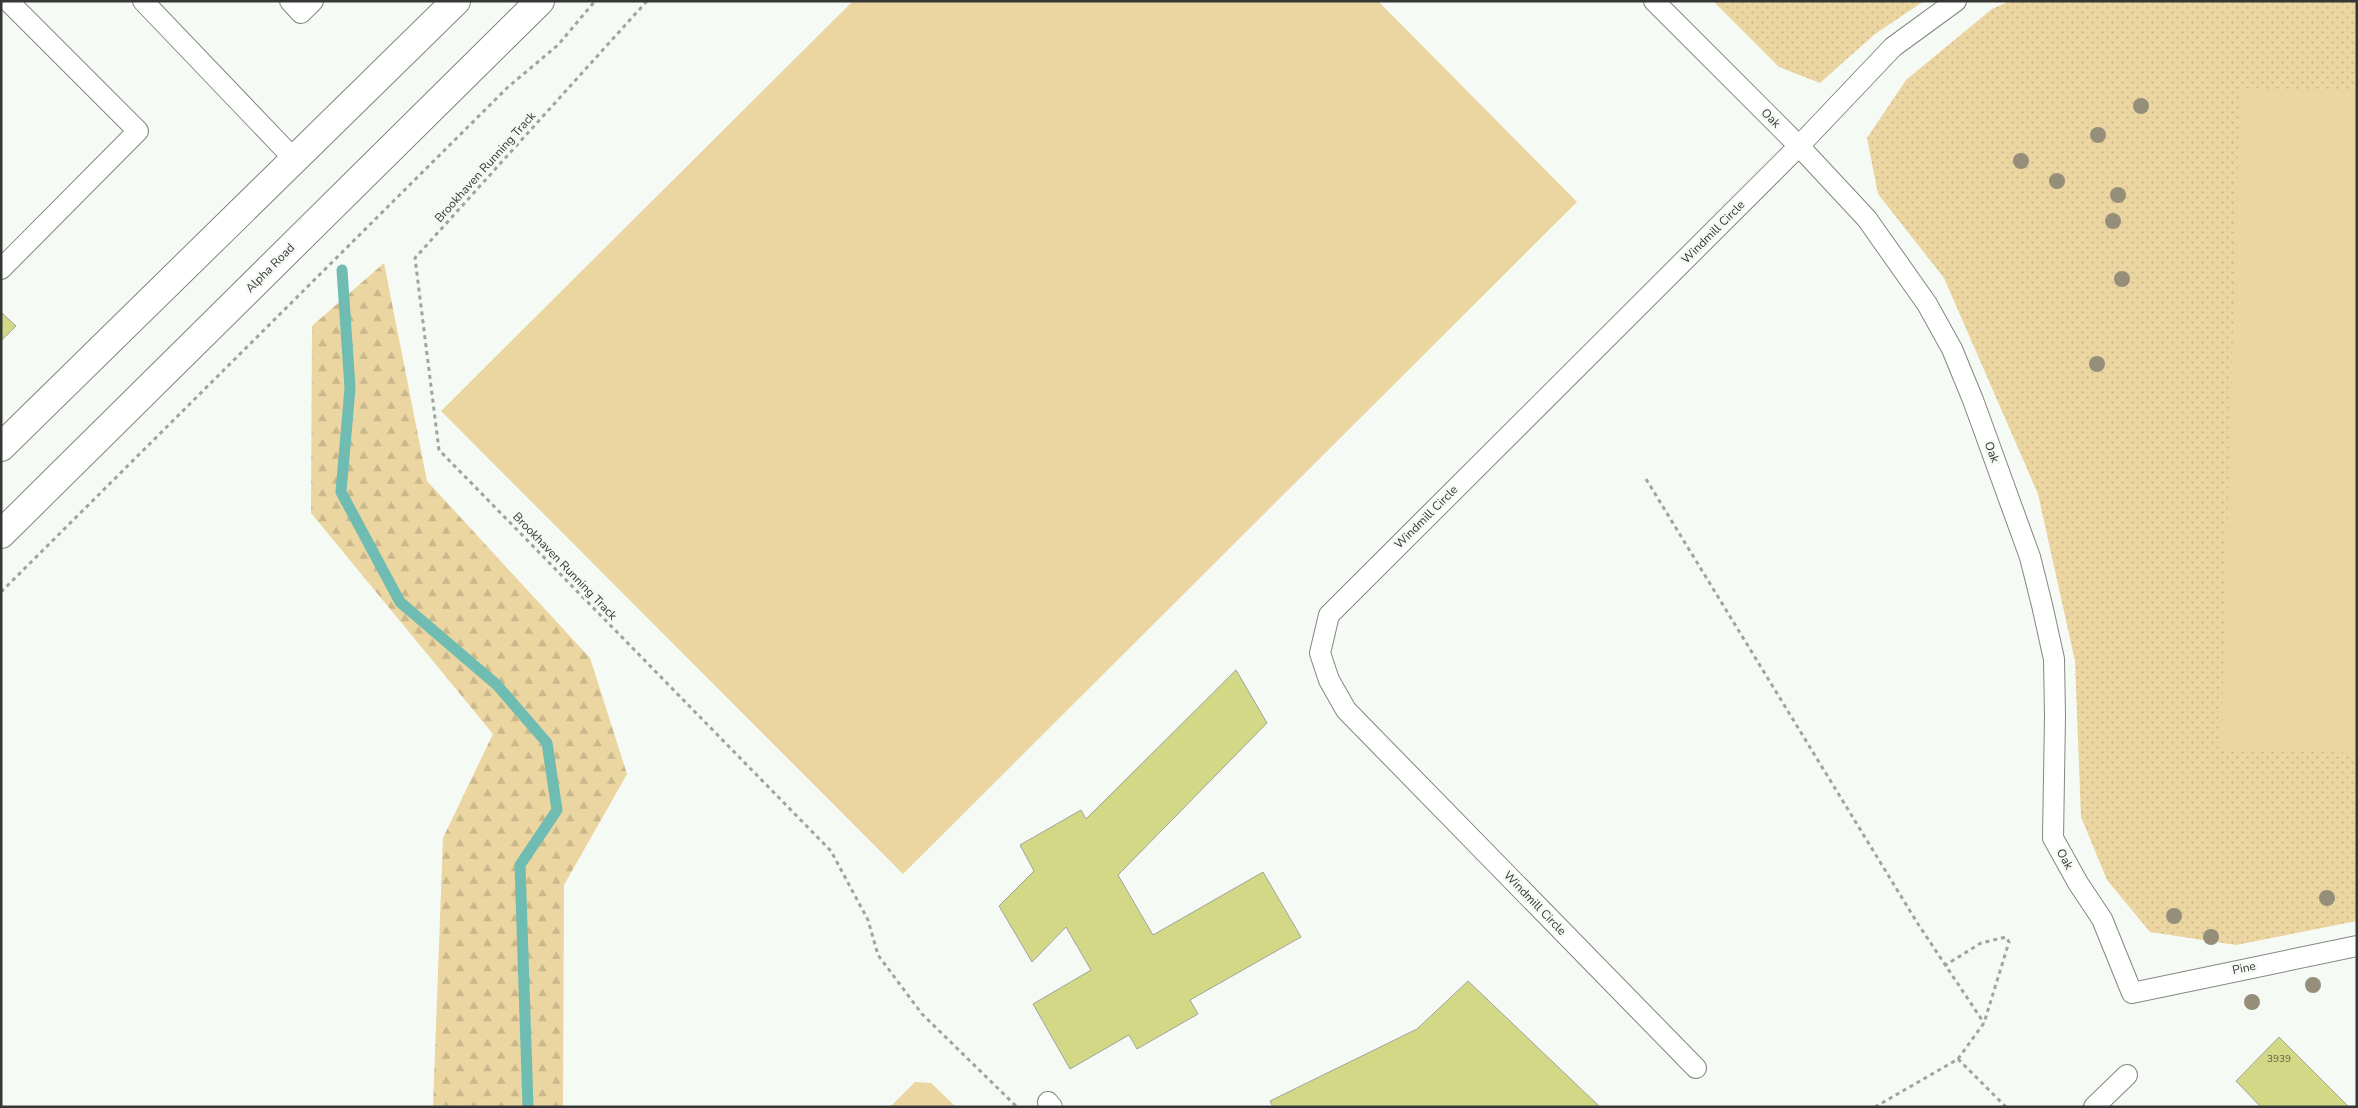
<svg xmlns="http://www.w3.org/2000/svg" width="2358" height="1108" font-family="'Nunito Sans',sans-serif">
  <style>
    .grass { fill: url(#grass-dots) }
    .forest { fill: url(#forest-firs) }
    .park { fill: #ebd5a1 }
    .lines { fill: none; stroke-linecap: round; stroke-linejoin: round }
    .stream { stroke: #6ebcb2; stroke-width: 11 }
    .building { fill: #d2d886; stroke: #a2a39c }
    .service-casing { stroke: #838781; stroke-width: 22 }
    .tertiary-casing { stroke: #838781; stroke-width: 30 }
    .path { stroke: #a0a39f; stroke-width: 3; stroke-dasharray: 4 4; stroke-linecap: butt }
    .service { stroke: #fff; stroke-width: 20 }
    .tertiary { stroke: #fff; stroke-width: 28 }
    .tree { fill: #958f79 }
    .labels { text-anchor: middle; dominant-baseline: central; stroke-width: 5; stroke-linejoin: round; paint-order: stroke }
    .number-label { font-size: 10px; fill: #5c5f49 }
    .street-label { font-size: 12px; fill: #353735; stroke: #f6faf4 }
  </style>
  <defs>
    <pattern id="grass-dots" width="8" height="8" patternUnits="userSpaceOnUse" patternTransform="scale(1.25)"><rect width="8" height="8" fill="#ebd5a1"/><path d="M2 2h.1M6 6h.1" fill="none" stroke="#cab78b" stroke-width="1.8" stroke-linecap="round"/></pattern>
    <pattern id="forest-firs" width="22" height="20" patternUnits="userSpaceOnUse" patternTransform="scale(1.25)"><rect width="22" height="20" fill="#ebd5a1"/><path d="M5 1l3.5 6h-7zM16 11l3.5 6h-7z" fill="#cab78b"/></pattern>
  </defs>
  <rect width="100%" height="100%" fill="#f6faf4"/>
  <path class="grass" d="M1713,1h211l-49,33 -55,49 -41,-16z
    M2010,1h347v920l-121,24 -86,-13 -43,-52 -26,-63 -6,-156 -37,-167 -94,-216 -66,-84 -11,-56 39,-58 86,-71z"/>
  <path class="forest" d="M384,263l43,218 163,177 37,116 -63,111 -1,222h-130l10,-269 50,-104 -182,-221 1,-187z"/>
  <path class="park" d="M853,1h525l199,201 -674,672 -462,-463z
    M2240,88l117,4v661l-136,-5z
    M915,1082l16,1 25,24h-66z"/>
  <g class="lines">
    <path class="stream" d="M342,270l8,118 -9,104 59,110 97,83 50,58 10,67 -37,55 8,242"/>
  </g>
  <path class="building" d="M1,312l15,14 -15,15z
    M1236,670l31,53 -149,152 35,60 110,-63 38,65 -111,63 8,14 -61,35 -8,-14 -59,34 -37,-65 58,-34 -25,-43 -34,35 -33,-56 35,-35 -14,-26 61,-35 5,9z
    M1468,981l132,126h-327l-3,-6 147,-72z
    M2279,1037l70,70h-88l-25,-26z"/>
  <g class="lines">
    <defs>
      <path id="service" d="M143,1l152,159
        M290,1l11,12 12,-12
        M1654,1l145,145 68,73 60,85 25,45 21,51 57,157 12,48 12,54 1,57 -2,122 25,45 24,36 30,74 225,-47
        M1,269l137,-138 -130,-130
        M1696,1068l-350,-358 -17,-30 -9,-27 9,-38 470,-469 94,-99 63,-46
        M1048,1102l4,5
        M2094,1107l33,-32"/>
      <path id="tertiary" d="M1,447l455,-446
        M1,534l539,-533"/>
    </defs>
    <use href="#service" class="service-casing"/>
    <use href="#tertiary" class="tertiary-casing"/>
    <path class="path" d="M647,1l-232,257 24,192 392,401 37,69 10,35 44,59 95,93
      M1646,479l272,445 66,99
      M1,592l507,-505 50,-42 37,-44
      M1958,1059l48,48
      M1875,1107l83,-48 26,-36 25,-81 -3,-5 -25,6 -37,23"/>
    <use href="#service" class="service"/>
    <use href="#tertiary" class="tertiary"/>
  </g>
  <g class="tree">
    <circle cx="2141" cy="106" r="8"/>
    <circle cx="2098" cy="135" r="8"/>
    <circle cx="2021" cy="161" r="8"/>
    <circle cx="2057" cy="181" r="8"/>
    <circle cx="2118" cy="195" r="8"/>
    <circle cx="2113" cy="221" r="8"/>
    <circle cx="2122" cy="279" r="8"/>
    <circle cx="2097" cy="364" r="8"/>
    <circle cx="2327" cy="898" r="8"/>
    <circle cx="2174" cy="916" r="8"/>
    <circle cx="2211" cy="937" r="8"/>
    <circle cx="2313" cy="985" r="8"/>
    <circle cx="2252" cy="1002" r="8"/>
  </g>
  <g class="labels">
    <g class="number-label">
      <text x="2279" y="1059">3939</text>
    </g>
    <g class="street-label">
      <text transform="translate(1771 118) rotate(45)">Oak</text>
      <text transform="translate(485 167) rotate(-48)">Brookhaven Running Track</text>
      <text transform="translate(1713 232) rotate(-45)">Windmill Circle</text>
      <text transform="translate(270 268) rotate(-45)">Alpha Road</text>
      <text transform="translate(1992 452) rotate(70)">Oak</text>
      <text transform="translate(1426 517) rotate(-45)">Windmill Circle</text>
      <text transform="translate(565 566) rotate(46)">Brookhaven Running Track</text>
      <text transform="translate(2065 859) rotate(61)">Oak</text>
      <text transform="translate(1535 903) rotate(46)">Windmill Circle</text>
      <text transform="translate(2244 968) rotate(-12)">Pine</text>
    </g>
  </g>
  <rect width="2358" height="1108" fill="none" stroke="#353735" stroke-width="5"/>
</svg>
